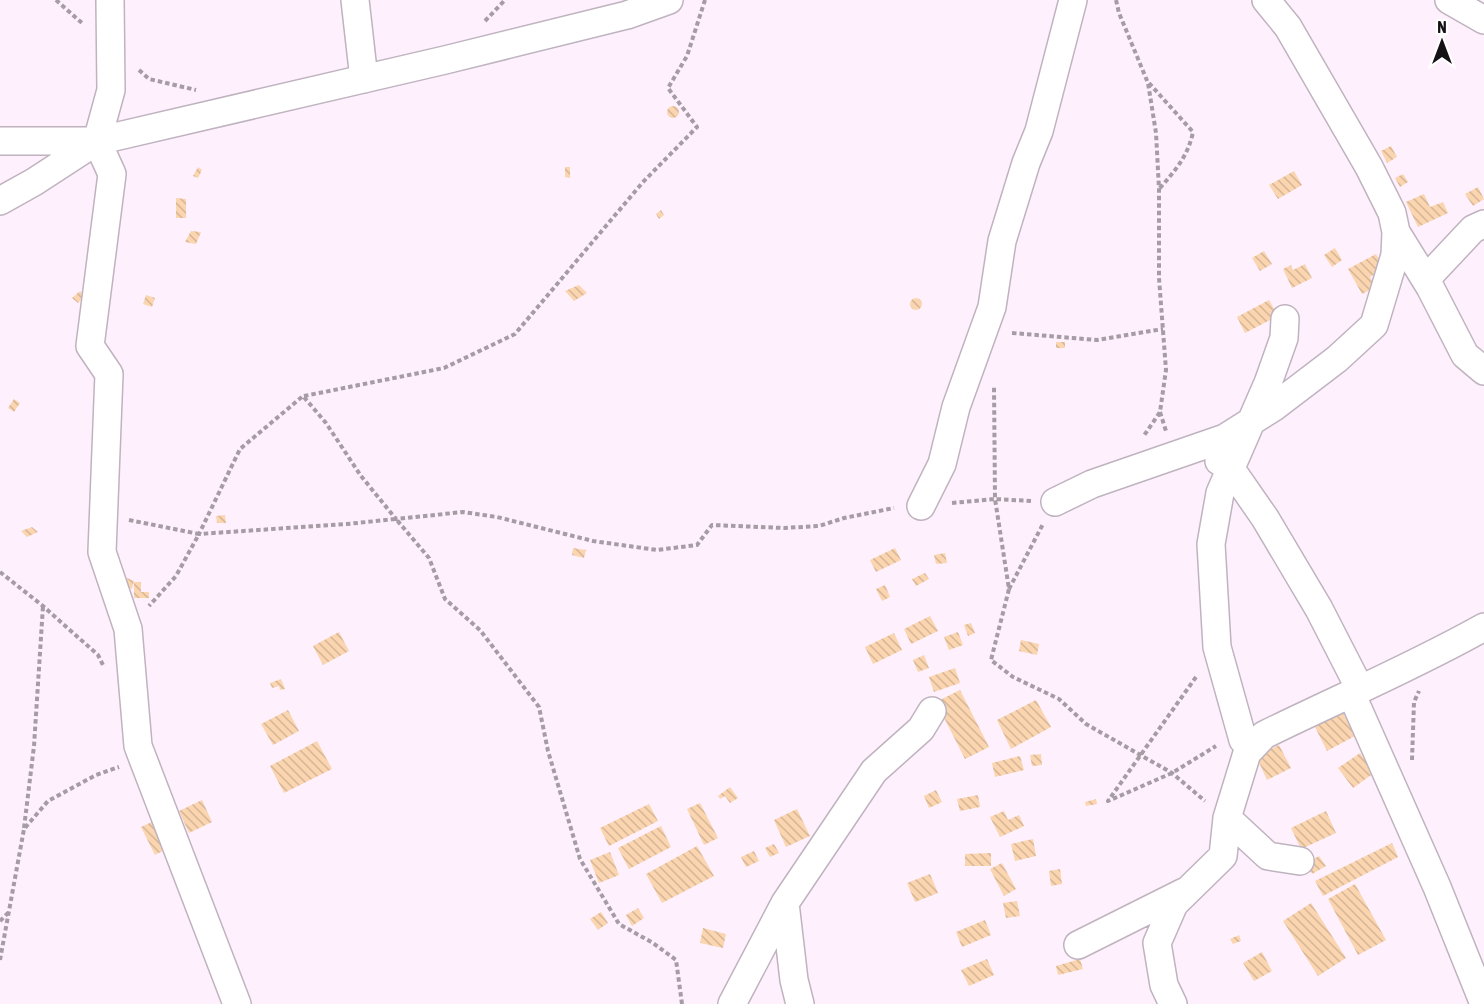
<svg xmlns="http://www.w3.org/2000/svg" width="1484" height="1004" font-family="'Asap Condensed',sans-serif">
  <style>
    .building { fill: url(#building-back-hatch) }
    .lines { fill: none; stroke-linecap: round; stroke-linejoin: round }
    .minor-casing { stroke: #bfb3bf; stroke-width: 30 }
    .path { stroke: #a69ca5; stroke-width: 4; stroke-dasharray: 4.5 3; stroke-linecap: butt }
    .minor { stroke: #fff; stroke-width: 27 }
  </style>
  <defs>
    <pattern id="building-back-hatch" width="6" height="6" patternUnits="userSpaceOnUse" patternTransform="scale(1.5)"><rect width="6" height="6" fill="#fad5b0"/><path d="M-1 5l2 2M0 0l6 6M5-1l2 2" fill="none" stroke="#d5b696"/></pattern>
  </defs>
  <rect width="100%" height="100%" fill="#fef1fd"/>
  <path class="building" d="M667 112a6 6 0 1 1 12 0a6 6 0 1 1-12 0Z
    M1391,146l6,11 -10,6 -6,-12z
    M198,167l4,3 -4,8 -5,-2z
    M565,167h5v11l-5,-1z
    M1294,171l8,14 -24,14 -9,-14z
    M1403,174l5,8 -8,5 -5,-9z
    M1478,187l6,12 -11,7 -8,-12z
    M1424,194l6,13 13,-5 5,11 -30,14 -12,-25z
    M176,198l10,1v19h-10z
    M661,210l3,5 -5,4 -3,-5z
    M191,231l10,1 -5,12 -11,-2z
    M1335,248l7,12 -10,7 -8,-12z
    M1264,251l8,13 -12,7 -8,-13z
    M1376,254l8,15 -14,8 6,10 -14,7 -14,-25z
    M1305,264l7,14 -20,10 -9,-19 8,-4 2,5z
    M579,285l8,8 -13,8 -9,-10z
    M80,291l5,5 -7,7 -6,-5z
    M146,295l9,3 -3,9 -9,-3z
    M910 304a6 6 0 1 1 12 0a6 6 0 1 1-12 0Z
    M1269,300l9,16 -33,17 -8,-16z
    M1056,342h9v6h-9z
    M14,399l6,4 -6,9 -6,-4z
    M225,515l1,8h-9l-1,-7z
    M32,527l6,5 -11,5 -6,-6z
    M573,548l13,2 -2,8 -12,-3z
    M895,548l6,12 -25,12 -6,-12z
    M945,553l2,10 -11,1 -2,-9z
    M925,573l4,6 -13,7 -4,-7z
    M127,578l7,3 -2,8 -8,-4z
    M134,582h7v10h8v6h-15z
    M885,585l5,12 -8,4 -6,-12z
    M930,616l8,15 -27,13 -7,-15z
    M971,623l4,10 -7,3 -4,-11z
    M339,632l10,19 -26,14 -10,-19z
    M958,632l5,13 -14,5 -5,-13z
    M894,633l8,17 -29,14 -8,-17z
    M1021,640l18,4 -2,11 -18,-4z
    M924,655l5,13 -11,4 -5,-12z
    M955,668l5,15 -26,9 -5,-15z
    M281,679l4,10 -5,1 -1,-4 -7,2 -2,-5z
    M960,690l29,57 -24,12 -29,-57z
    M1036,700l15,27 -40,22 -14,-29z
    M288,710l11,21 -26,14 -12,-21z
    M1342,711l13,25 -28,15 -13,-26z
    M317,741l15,28 -48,24 -14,-27z
    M1279,745l12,23 -24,12 -11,-24z
    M1360,753l14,20 -21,15 -15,-20z
    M1041,754l1,11 -10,1 -2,-11z
    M1020,756l4,14 -29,7 -3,-14z
    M730,787l8,11 -8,5 -5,-7 -5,3 -2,-3z
    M936,790l6,12 -13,6 -5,-12z
    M978,795l2,12 -20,4 -3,-12z
    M1096,799l1,5 -11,2 -1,-4z
    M202,800l10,22 -23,11 -10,-22z
    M700,803l18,35 -14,7 -17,-36z
    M649,804l9,17 -49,25 -9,-18z
    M797,809l13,27 -24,11 -12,-27z
    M1004,811l4,9 11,-5 5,11 -24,11 -10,-20z
    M1326,811l10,22 -35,16 -10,-21z
    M158,819l14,27 -17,9 -14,-28z
    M661,826l10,21 -42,22 -11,-21z
    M1033,839l3,17 -21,5 -4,-17z
    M1392,843l6,14 -75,39 -8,-15z
    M774,844l5,9 -9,4 -5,-9z
    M697,846l17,30 -52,27 -16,-29z
    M754,851l5,10 -13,6 -5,-10z
    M610,852l9,23 -20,8 -9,-23z
    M991,853v13h-26v-12z
    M1319,856l7,10 -14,8 -6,-11z
    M1002,863l14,26 -12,7 -14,-27z
    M1060,869l2,15 -11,2 -2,-15z
    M930,874l8,19 -23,9 -8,-19z
    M1355,884l31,56 -28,15 -30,-56z
    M1017,901l3,15 -14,2 -3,-15z
    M1311,903l35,55 -28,18 -35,-55z
    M638,908l6,10 -12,8 -6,-11z
    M601,912l7,11 -10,7 -8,-11z
    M985,920l6,15 -29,12 -6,-15z
    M703,928l23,6 -3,14 -23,-5z
    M1239,935l2,6 -8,3 -3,-5z
    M1262,952l10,19 -18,10 -11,-18z
    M987,959l7,16 -25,11 -8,-16z
    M1080,959l3,10 -25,6 -2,-9z"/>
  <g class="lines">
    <defs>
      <path id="minor" d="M110,0l1,90 -14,51 15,33 -22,172 19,28 -7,178 26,77 10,117 99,258
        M355,0l9,79
        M1449,0l35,20
        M0,141h97l348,-81 182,-45 42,-15
        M0,201l34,-19 63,-41
        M1396,232l34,55 35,68 19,16
        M1426,279l47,-50 11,-5
        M1219,461l12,8 34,49 54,91 41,80
        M1055,502l37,-18 133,-46 49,-31 63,-48 37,-34 21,-70 1,-23 -4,-19 -23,-46 -81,-140 -22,-27
        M921,506l21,-42 14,-57 36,-100 10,-66 24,-78 13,-32 34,-131
        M1351,693l86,194 47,117
        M1243,740l-26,-93 -6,-103 9,-51 48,-110 16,-45 1,-19
        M1227,818l41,38 32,5
        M785,903l9,77 6,24
        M1078,945l106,-53
        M732,1004l53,-101 89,-132 47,-42 11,-18
        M1173,1004l-9,-19 -7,-42 17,-39 49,-48 4,-38 20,-65 17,-18c73,-36 149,-68 220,-108"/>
    </defs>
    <use href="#minor" class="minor-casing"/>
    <path class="path" d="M56,0l26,23
      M1116,0l3,13 29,70 8,50 3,56v89l7,92 -6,42 -17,25
      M485,21l20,-21
      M139,70l10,9 47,11
      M1149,83l44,49c-5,24 -18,39 -34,57
      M1012,333l85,7 66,-11
      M304,396l140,-28 71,-34 128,-152 54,-55 -29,-39 19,-32 18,-56
      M1160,412l6,19
      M1031,501l-36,-2 14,90 -18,71 22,17 46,22 27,25 86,49 33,28
      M952,503l43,-4 -1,-114
      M129,520l70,14 -23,42 -27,30
      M0,572l43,34 55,49 5,10
      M1009,589l34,-65
      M1196,677l-88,124 64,-28 44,-27
      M1412,760l2,-58 5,-11
      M24,828l10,-82 9,-140
      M0,921l8,-8
      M0,960l24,-131 24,-28 48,-26 23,-8
      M682,1004l-6,-44 -23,-17 -34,-19 -39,-65 -32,-108 -9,-44 -59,-77 -35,-31 -16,-41 -33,-39 -49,5 -148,10 41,-85 63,-53 23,27 35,53 35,43 67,-7 34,5 96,24 64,9 40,-5 15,-20 72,3 35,-2 25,-8 50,-10"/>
    <use href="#minor" class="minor"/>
  </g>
  <g transform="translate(1442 42)" stroke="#ffffff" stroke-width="4.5" paint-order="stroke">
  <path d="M0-4.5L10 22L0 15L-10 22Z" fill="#151115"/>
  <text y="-9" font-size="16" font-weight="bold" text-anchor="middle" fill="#151115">N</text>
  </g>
</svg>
